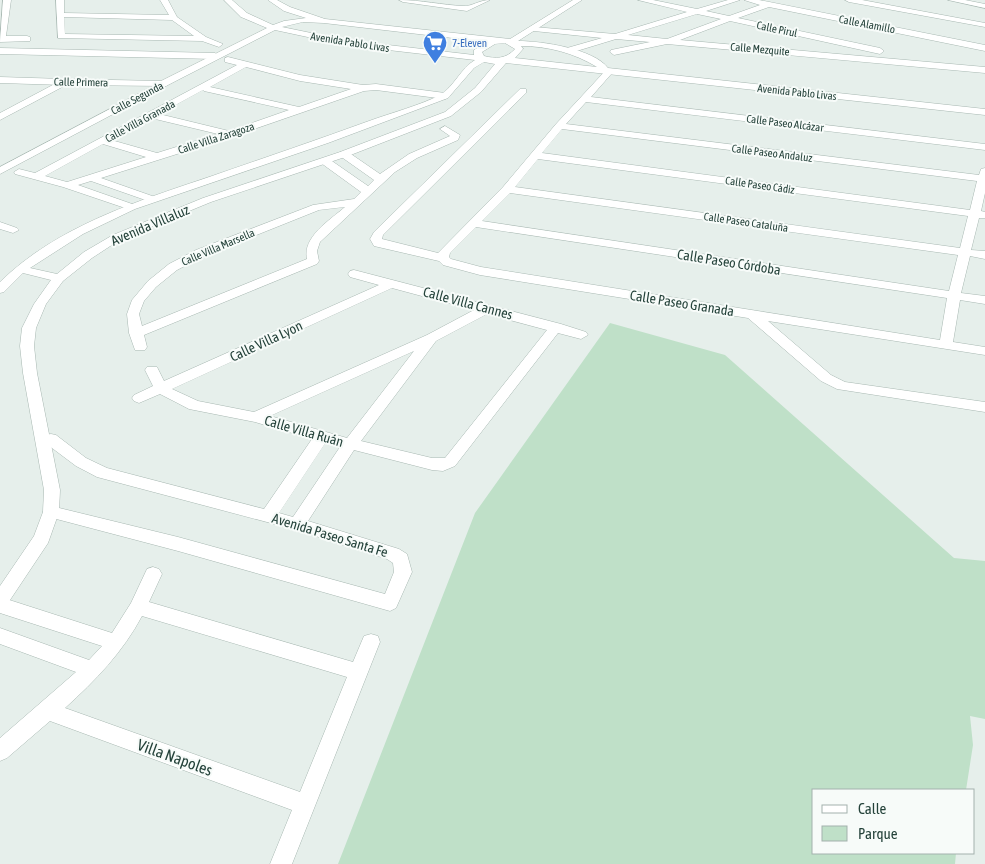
<svg xmlns="http://www.w3.org/2000/svg" width="985" height="864" font-family="'Asap Condensed',sans-serif">
  <style>
    .green { fill: #bfe0c8 }
    .lines { fill: none; stroke-linecap: round; stroke-linejoin: round }
    .minor-casing { stroke: #a8b8b2; stroke-width: 1 }
    .tertiary-casing { stroke: #a8b8b2; stroke-width: 1 }
    .minor { fill: #fff; fill-rule: evenodd }
    .tertiary { fill: #fff; fill-rule: evenodd }
    .labels { text-anchor: middle; dominant-baseline: central; stroke-width: 4; stroke-linejoin: round; paint-order: stroke }
    .far-street-label { font-size: 11px; fill: #24423a; stroke: #f7fbf9 }
    .far-shop-label { font-size: 11px; fill: #366cbe; stroke: #f7fbf9; text-anchor: start }
    .street-label { font-size: 14px; fill: #24423a; stroke: #f7fbf9 }
    .near-street-label { font-size: 16px; fill: #24423a; stroke: #f7fbf9 }
  </style>
  <rect width="100%" height="100%" fill="#e6efeb"/>
  <path class="green" d="M610,323l115,32 229,203 31,3v158l-15,-3 3,29 -7,45h-152v63h142l-1,11h-617l137,-351z"/>
  <g class="lines">
    <defs>
      <path id="minor" d="M3,0h8l-5,36h21l3,1v4l-30,1z
        M56,0h8v13l105,2 -9,-15h8l9,17 29,20 17,7 -4,3 -17,-6 -144,-3zM64,17l108,3 22,16 -129,-2z
        M399,0c22,0 43,5 64,6 8,1 16,-6 27,-6l-23,11 -64,-9z
        M638,0h15l44,9 31,-9h12l-34,11 23,5 31,-11 -16,-5h15l226,45v6l-216,-44 -31,11 142,30 4,3 -4,3 -150,-33 -50,19 305,27v6l-318,-29 -53,11 -4,-3 1,-2 39,-8 -34,-3 -46,14 -3,-1v-4l35,-10 -68,-7 -4,-2 4,-2 81,7 72,-22zM697,14l24,5 -54,20 -39,-4z
        M845,0h17l123,23v4l-136,-25z
        M948,0h17l20,4v4z
        M0,48l215,5 4,3 -4,3 -215,-5z
        M228,57l72,18 63,10 13,-1 69,9 5,3 -5,3 -69,-9 -12,1 -130,45 -133,42 54,19 2,2 -2,2 -4,1 -60,-21 -13,4 57,20 2,2 -6,3 -68,-23 -48,-13 -1,-2 5,-3 16,4 202,-108 -12,-3v-4zM246,67l54,14 51,8 -52,18 -89,-20zM203,90l1,1 85,19 -60,21 -70,-17zM151,118l67,16 -61,19 -46,-13zM103,144l43,13 -79,25 -22,-6z
        M609,69l4,3 -22,25 394,47v6l-399,-48 -20,22 413,51 2,-6 4,-1v25l-4,18 4,1v6h-6l-8,32 14,1v8l-15,-3 -9,37 24,3v8l-25,-4 -7,42 32,5v8l-217,-34 63,54 14,7 140,20v10l-148,-23 -16,-8 -73,-63 -268,-43 -37,-10 -4,-4 -65,-15 -4,-7 4,-7 146,-143h6v4l-143,142 -1,4 56,14 65,-66 53,-63 50,-54zM562,129l415,52 -7,29 -428,-57zM538,159l430,57 -8,32 -445,-61zM510,193l448,62 -9,36 -467,-70zM476,227l471,71 -7,42 -459,-73 -30,-8 -2,-2 1,-4z
        M0,77l64,2 5,3 -5,3 -64,-2z
        M163,81l5,3 -2,2 -166,88v-7z
        M445,126l15,9 -2,5 -41,18 -22,14 -75,70 -3,9 2,10 -2,3 -173,71 3,12 -2,3h-10l-6,-17 -2,-19 5,-14 16,-19 21,-17 27,-14 117,-45 41,-6 7,-7 -40,-29 -1,-2 1,-2h8l39,27 6,-6 -34,-24 -1,-2 1,-2h8l32,22 29,-20 41,-18 -10,-7zM345,207c-15,13 -43,30 -38,52l-165,67 -3,-12 5,-13 12,-14 21,-17 27,-14 115,-46z
        M0,222l17,6 2,2 -6,3 -13,-4z
        M354,270l207,54 25,8 2,3 -7,4 -23,-6 -103,133 -12,5 -11,-1 -78,-20 -46,71 91,28 8,5 5,18 -16,36 -6,3 -212,-60 -133,-35 -2,-4 2,-4 6,-2 127,31 207,57 9,-22 -1,-9 -6,-4 -90,-29 -200,-53 -21,-11 -28,-21 -9,-1 -3,-4 3,-4 12,-2 5,1 30,23 21,10 157,41 48,-70 -57,-17 -66,-13 -29,-15 -21,9 -5,-2 -2,-3 2,-3 19,-9 -8,-16 2,-3h10l7,14 215,-96 -29,-8 -2,-3 2,-3zM392,288l82,22 -47,25 -173,77 -56,-11 -26,-12zM487,314l60,16 -102,128h-13l-71,-17 75,-100zM414,351l-67,87 -77,-22zM326,442l14,5 -47,70 -14,-4z
        M153,567l6,2 3,5 -13,28 204,60 11,-26 7,-2 7,2 2,6 -88,222h-22l22,-54 -242,-89 -43,37 -7,3v-23l76,-66 -76,-28v-16l89,32 13,-14 -102,-33v-16l112,36 19,-30 16,-34zM142,616l205,61 -47,115 -235,-84c30,-27 58,-56 77,-92z"/>
      <path id="tertiary" d="M224,0h8l15,13 26,12 11,-4 22,-3 -22,-7 -16,-11h9l13,7 35,12 185,20 63,-39h9l-64,41c24,0 76,8 90,27l377,41v6l-479,-52 -25,29 -30,24 -103,40 -137,46 -90,37 -29,19 -29,23 -17,23 -10,24 -2,18 3,27 23,117 -1,22 -11,31 -42,63 -6,3v-23l34,-50 9,-24 1,-22 -21,-117 -3,-27 2,-18 12,-24 17,-24 -28,-7 -19,19 -4,1v-11c57,-56 138,-81 212,-106 52,-18 105,-36 157,-55 22,-8 52,-16 71,-26 13,-7 21,-27 35,-35l-130,-15 -70,-15 -109,56 -100,-1 -66,35v-7l64,-34 97,2 106,-53 -26,-11zM303,22l21,1 163,19 -13,8v5l-129,-15 -63,-13zM505,43l10,6c-9,10 -19,10 -31,7l-2,-4 13,-8zM521,46c27,0 53,7 76,21l-82,-9 8,-9zM484,62l11,2 -20,24 -30,24 -105,40 -137,46 -90,37 -29,17 -27,22 -27,-6 53,-34 52,-25 193,-66 120,-45 26,-30z"/>
    </defs>
    <use href="#minor" class="minor-casing"/>
    <use href="#tertiary" class="tertiary-casing"/>
    <use href="#minor" class="minor"/>
    <use href="#tertiary" class="tertiary"/>
  </g>
  <defs>
    <symbol id="supermarket-pin" viewBox="-11 -11 22 30"><path d="M0 17L-7.5 6A9.5 9.5 0 1 1 7.5 6Z" fill="#3f7fe0" stroke="#f7fbf9"/><path d="M-6-5.5h2.5l.6 2H6L4.5 2H-2.5L-4.4-4H-6ZM-1.5 3.2a1.3 1.3 0 1 0 .1 0ZM3 3.2a1.3 1.3 0 1 0 .1 0Z" fill="#fff"/></symbol>
  </defs>
  <g fill-rule="evenodd">
    <use href="#supermarket-pin" x="421" y="29" width="28" height="38"/>
  </g>
  <g class="labels">
    <g class="far-street-label">
      <text transform="translate(867 24) rotate(11)">Calle Alamillo</text>
      <text transform="translate(777 29) rotate(12)">Calle Pirul</text>
      <text transform="translate(350 42) rotate(9)">Avenida Pablo Livas</text>
      <text transform="translate(760 49) rotate(5)">Calle Mezquite</text>
      <text transform="translate(81 82) rotate(1)">Calle Primera</text>
      <text transform="translate(797 92) rotate(6)">Avenida Pablo Livas</text>
      <text transform="translate(137 98) rotate(-28)">Calle Segunda</text>
      <text transform="translate(140 121) rotate(-28)">Calle Villa Granada</text>
      <text transform="translate(785 123) rotate(7)">Calle Paseo Alcázar</text>
      <text transform="translate(216 138) rotate(-18)">Calle Villa Zaragoza</text>
      <text transform="translate(772 153) rotate(7)">Calle Paseo Andaluz</text>
      <text transform="translate(760 185) rotate(8)">Calle Paseo Cádiz</text>
      <text transform="translate(746 222) rotate(8)">Calle Paseo Cataluña</text>
      <text transform="translate(218 247) rotate(-23)">Calle Villa Marsella</text>
    </g>
    <g class="far-shop-label">
      <text x="452" y="43">7-Eleven</text>
    </g>
    <g class="street-label">
      <text transform="translate(150 225) rotate(-23)">Avenida Villaluz</text>
      <text transform="translate(729 262) rotate(9)">Calle Paseo Córdoba</text>
      <text transform="translate(468 303) rotate(15)">Calle Villa Cannes</text>
      <text transform="translate(682 303) rotate(9)">Calle Paseo Granada</text>
      <text transform="translate(266 341) rotate(-25)">Calle Villa Lyon</text>
      <text transform="translate(304 431) rotate(16)">Calle Villa Ruán</text>
      <text transform="translate(330 535) rotate(17)">Avenida Paseo Santa Fe</text>
    </g>
    <g class="near-street-label">
      <text transform="translate(175 757) rotate(20)">Villa Napoles</text>
    </g>
  </g>
  <rect x="812" y="789" width="162" height="65" fill="#f7fbf9" stroke="#a3b1ad"/>
  <rect x="822" y="805" width="25" height="8" fill="#ffffff" stroke="#a3b1ad"/>
  <text x="858" y="814" font-size="15" fill="#24423a">Calle</text>
  <rect x="822" y="826" width="25" height="15" fill="#bfe0c8" stroke="#a3b1ad"/>
  <text x="858" y="839" font-size="15" fill="#24423a">Parque</text>
</svg>
